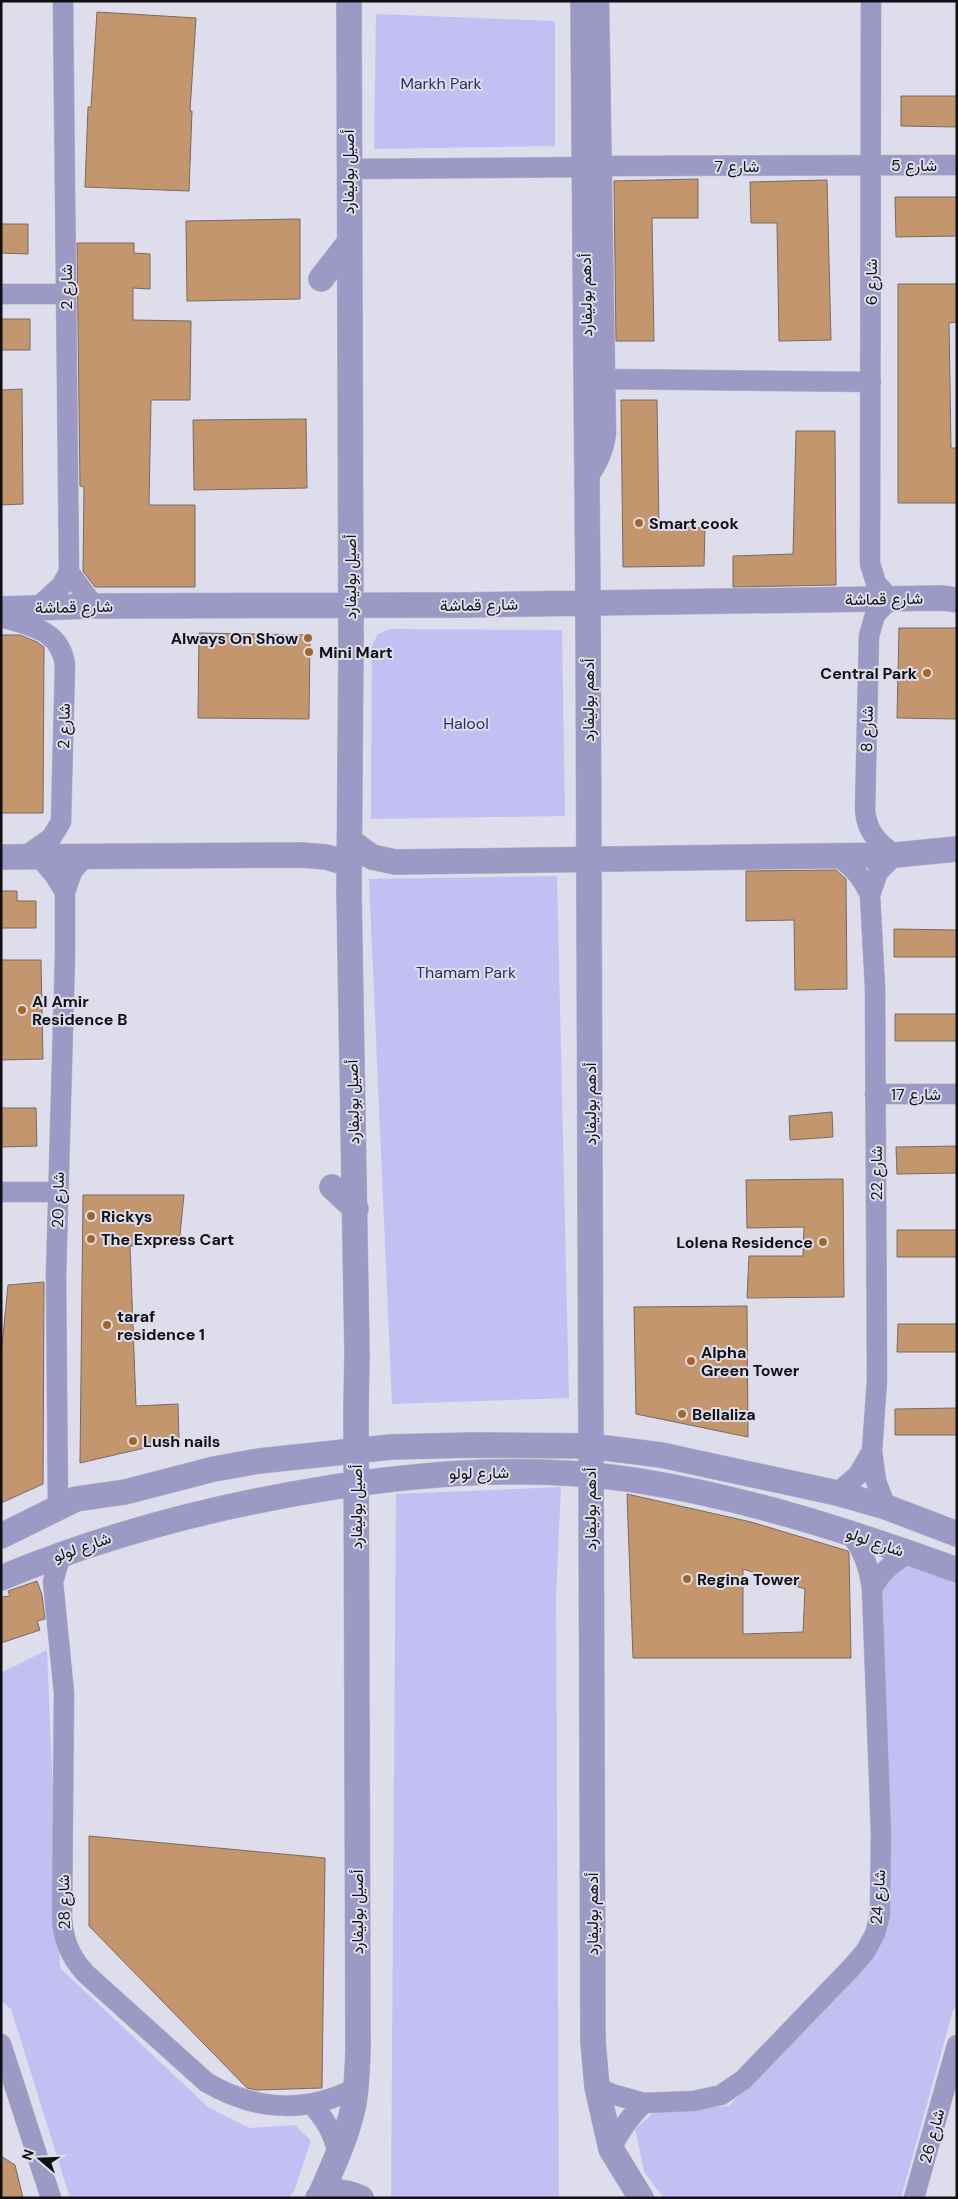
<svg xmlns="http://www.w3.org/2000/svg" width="958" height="2199" font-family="'DM Sans',Vazirmatn,sans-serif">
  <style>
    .green { fill: #c2c0f2 }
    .building { fill: #c3966e; stroke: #766b61; fill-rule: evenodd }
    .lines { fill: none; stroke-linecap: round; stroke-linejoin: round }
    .minor-casing { stroke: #b8b8c5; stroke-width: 21 }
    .tertiary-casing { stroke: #b8b8c5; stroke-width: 26 }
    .minor { stroke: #9c9ac4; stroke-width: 20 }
    .tertiary { stroke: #9c9ac4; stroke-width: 25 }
    .poi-dot { fill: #a36729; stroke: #ddddec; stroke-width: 2 }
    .labels { text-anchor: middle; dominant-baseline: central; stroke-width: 4; stroke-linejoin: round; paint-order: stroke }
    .park-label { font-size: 16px; fill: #332968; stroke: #ddddec }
    .street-label { font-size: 16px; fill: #0f0f14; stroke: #ddddec }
    .poi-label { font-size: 16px; font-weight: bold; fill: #0f0f14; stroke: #ddddec; text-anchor: start }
  </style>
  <rect width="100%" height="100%" fill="#ddddec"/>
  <path class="green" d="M376,14l179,7v125l-181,3z
    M390,629l172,1 3,186 -194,3 1,-174 6,-11z
    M557,876l12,522 -177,6 -23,-525z
    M561,1487l-5,109 3,602h-168l5,-704z
    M923,1562l34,16v429l-4,3 -52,188h-237l-20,-26 -9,-43 21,-18 73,-5 156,-169 -13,-348 33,-23z
    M47,1650l13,318 148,139 41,21 46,-3 16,16 -16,48 -6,9h-219l-59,-189 -10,-8v-328z"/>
  <path class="building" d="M97,12l99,6 -6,93h2l-3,80 -104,-4 3,-80h3z
    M901,96h56v31l-56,-1z
    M698,179v39h-46l2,123h-38l-2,-160z
    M827,180l4,160 -52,1 -2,-118h-26l-1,-41z
    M895,197h62v39l-61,1z
    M300,219v80l-113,2 -1,-80z
    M1,224h27v30l-27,-1z
    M77,243h57v10l16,1v35l-17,-1v32l58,1 -1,79h-39l-2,105h46v82h-100l-12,-16 1,-84 -4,-1z
    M898,284h59v38l-8,1 2,125h6v55h-59z
    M1,319h29v31h-29z
    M22,389l1,115 -22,1v-115z
    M621,400h36l2,127 46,1 -1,38 -81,1z
    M306,419l1,69 -113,2 -1,-70z
    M796,431h39l1,154 -103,2v-31l60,-2z
    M899,628h58v91l-60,-1z
    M199,633l111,2 -1,84 -111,-1z
    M1,635h19l17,7 7,5 -1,166h-42z
    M836,870l10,9 1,110 -52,1 -1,-70 -48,1v-50z
    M1,891h16v10h19v27h-35z
    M894,929l63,1v27h-63z
    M1,960h40l2,99 -42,1z
    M895,1014h62v27h-62z
    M1,1108h35l1,38 -36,1z
    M832,1112l1,25 -43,3 -1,-24z
    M957,1146v27l-60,1 -1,-27z
    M843,1179l1,118 -97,1 2,-42h54l1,-29 -57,1 -1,-48z
    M83,1195h101l-5,49 -49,2 6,160 42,-2 1,36 -99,23z
    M897,1230h60v27h-60z
    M44,1282l-1,202 -42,19v-147l7,-71z
    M747,1306l1,131 -112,-23 -2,-107z
    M898,1324h59v28h-60z
    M957,1408v27h-62v-26z
    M627,1494l124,28 97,29 1,3 2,104h-218zM743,1569l62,20 -2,43 -60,2z
    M37,1581l5,14 3,24 -8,2 3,9 -39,13v-46l9,-1 -2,-5z
    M89,1836l236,22 -3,230 -66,2 -9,-2 -158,-162z
    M1,2156l14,9 8,33h-22z"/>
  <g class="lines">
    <defs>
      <path id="minor" d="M871,1l-1,563 6,19 14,16 -15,16 -6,21 -4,174c2,22 12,32 30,45l-17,17 -8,23 5,92 2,393 -5,71 4,30 10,26
        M601,166l356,-1
        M348,169l236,-2
        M1,294h65
        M605,379l266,3
        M587,478c11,-14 17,-28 19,-45l-7,-432
        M69,572l25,34
        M38,607l23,-21 8,-14 -6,-571
        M1,617c29,9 60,13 64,48l-4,157 -10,16 -27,19
        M834,855c18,10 28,22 36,40
        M39,857l14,16 12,19
        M875,1094h82
        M1,1192h57
        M837,1493l21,-18 14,-24
        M58,1508l-2,-232 9,-320v-64l7,-20 13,-16
        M61,1554l-8,28 11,111 -2,224c1,23 8,39 23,56l121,109c49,29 99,32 150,6
        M872,1589c9,-17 21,-27 38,-36
        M1,2044l50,154
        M597,2087l15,7 32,9 50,-2 27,-6 22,-15 109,-113 13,-15 10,-18 5,-19 1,-83 -9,-243c-3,-23 -9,-39 -23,-57
        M312,2105c14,15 21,28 26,48
        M611,2149c9,-19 18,-32 33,-46
        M914,2198l43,-153"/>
      <path id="tertiary" d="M583,1c1,202 5,404 5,605 0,479 1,958 5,1436l4,45 14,62 30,49
        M321,279l28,-36
        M1,609l93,-3 370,-1 479,-7 14,2
        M350,841l22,16 23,5 500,-7 62,-6
        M1,857l301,-2 24,2 24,7
        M332,1187l24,22
        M1,1536l75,-37 49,-7 89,-23 45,-8 132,-14 81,-2 118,1 71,9 176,38 49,14 71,27
        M1,1578c108,-45 218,-73 333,-91 99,-15 199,-22 300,-7 110,17 218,52 323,90
        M320,2196c12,-28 26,-57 33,-88 4,-19 4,-38 5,-58l-2,-639 1,-57 -8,-462 2,-246 -2,-645
        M318,2198c15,-10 28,-6 43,0"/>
    </defs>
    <use href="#minor" class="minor-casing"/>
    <use href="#tertiary" class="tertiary-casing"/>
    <use href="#minor" class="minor"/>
    <use href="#tertiary" class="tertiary"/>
  </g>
  <g class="poi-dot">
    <circle cx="639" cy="523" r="5"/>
    <circle cx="308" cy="638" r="5"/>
    <circle cx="309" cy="652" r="5"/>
    <circle cx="927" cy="673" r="5"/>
    <circle cx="22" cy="1010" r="5"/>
    <circle cx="91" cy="1216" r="5"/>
    <circle cx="91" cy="1239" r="5"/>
    <circle cx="823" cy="1242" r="5"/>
    <circle cx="107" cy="1325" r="5"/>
    <circle cx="691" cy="1361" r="5"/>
    <circle cx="682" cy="1414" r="5"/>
    <circle cx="133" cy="1441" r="5"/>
    <circle cx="687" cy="1579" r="5"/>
  </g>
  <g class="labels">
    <g class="park-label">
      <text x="441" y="83">Markh Park</text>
      <text x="466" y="723">Halool</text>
      <text x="466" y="972">Thamam Park</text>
    </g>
    <g class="street-label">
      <text x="914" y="165">شارع 5</text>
      <text x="737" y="166">شارع 7</text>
      <text transform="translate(348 172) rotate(-90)">أصيل بوليفارد</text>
      <text transform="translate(871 282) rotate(-90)">شارع 6</text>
      <text transform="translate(66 287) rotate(-90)">شارع 2</text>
      <text transform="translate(586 295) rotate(-91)">أدهم بوليفارد</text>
      <text transform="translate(350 577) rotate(-90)">أصيل بوليفارد</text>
      <text transform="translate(884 599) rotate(-1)">شارع قماشة</text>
      <text transform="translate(479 605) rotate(-1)">شارع قماشة</text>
      <text transform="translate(74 607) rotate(-1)">شارع قماشة</text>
      <text transform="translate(588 700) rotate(-90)">أدهم بوليفارد</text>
      <text transform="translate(64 726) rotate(-89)">شارع 2</text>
      <text transform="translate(867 729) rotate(-89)">شارع 8</text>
      <text x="916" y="1094">شارع 17</text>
      <text transform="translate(353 1102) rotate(-91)">أصيل بوليفارد</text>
      <text transform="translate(590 1104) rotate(-90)">أدهم بوليفارد</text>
      <text transform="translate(876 1173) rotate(-90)">شارع 22</text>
      <text transform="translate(58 1200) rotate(-89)">شارع 20</text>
      <text transform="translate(479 1473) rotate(-1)">شارع لولو</text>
      <text transform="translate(356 1507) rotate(-90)">أصيل بوليفارد</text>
      <text transform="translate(590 1509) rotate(-90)">أدهم بوليفارد</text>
      <text transform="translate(875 1542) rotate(19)">شارع لولو</text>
      <text transform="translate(82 1547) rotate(-19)">شارع لولو</text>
      <text transform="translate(878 1897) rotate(-86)">شارع 24</text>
      <text transform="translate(64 1902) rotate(-91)">شارع 28</text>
      <text transform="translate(357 1912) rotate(-90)">أصيل بوليفارد</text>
      <text transform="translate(592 1914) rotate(-90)">أدهم بوليفارد</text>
      <text transform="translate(932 2136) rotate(-75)">شارع 26</text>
    </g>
    <g class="poi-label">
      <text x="649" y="523">Smart cook</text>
      <text x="298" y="638" text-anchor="end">Always On Show</text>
      <text x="319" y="652">Mini Mart</text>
      <text x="917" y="673" text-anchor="end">Central Park</text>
      <text x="32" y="1001">Al Amir<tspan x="32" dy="18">Residence B</tspan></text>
      <text x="101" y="1216">Rickys</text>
      <text x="101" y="1239">The Express Cart</text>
      <text x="813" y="1242" text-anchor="end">Lolena Residence</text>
      <text x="117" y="1316">taraf<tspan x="117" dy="18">residence 1</tspan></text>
      <text x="701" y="1352">Alpha<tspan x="701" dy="18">Green Tower</tspan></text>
      <text x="692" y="1414">Bellaliza</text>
      <text x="143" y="1441">Lush nails</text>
      <text x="697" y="1579">Regina Tower</text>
    </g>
  </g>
  <rect width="958" height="2199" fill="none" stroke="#0f0f14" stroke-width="5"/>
  <g transform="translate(40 2159) rotate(289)" stroke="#ddddec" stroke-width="4" paint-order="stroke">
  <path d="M0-4L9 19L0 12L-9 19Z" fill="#0f0f14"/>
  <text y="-8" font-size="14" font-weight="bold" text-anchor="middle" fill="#0f0f14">N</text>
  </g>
</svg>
